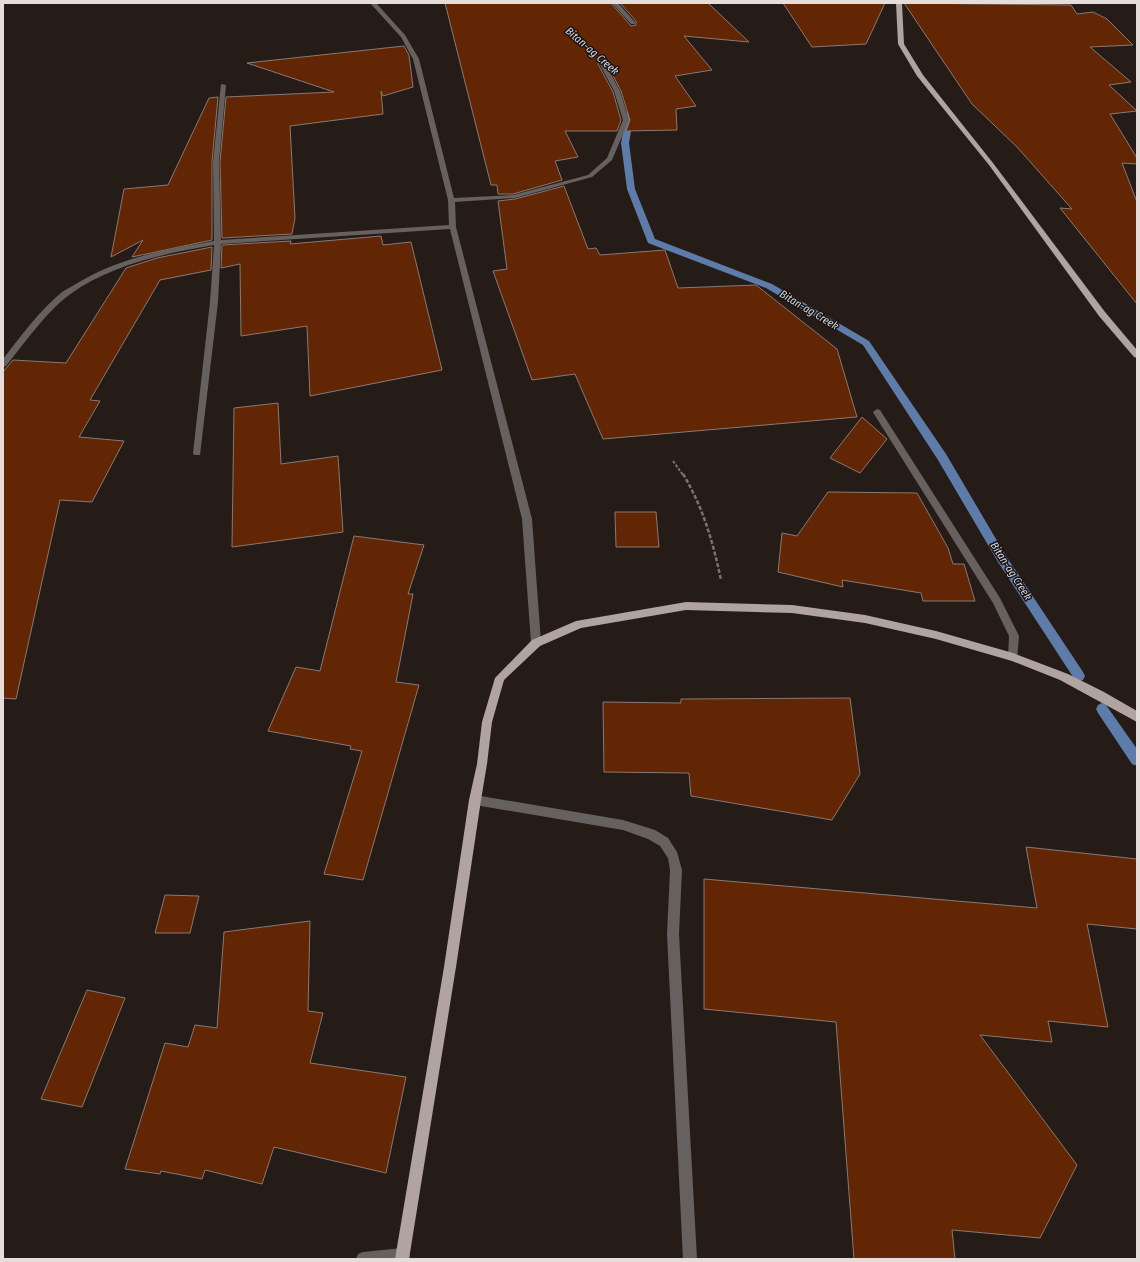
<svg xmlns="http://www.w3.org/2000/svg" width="1140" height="1262" font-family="'Fira Sans Condensed',sans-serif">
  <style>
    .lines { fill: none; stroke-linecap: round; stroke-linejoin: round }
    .stream { fill: #5d7caa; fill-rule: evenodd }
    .building { fill: #622604; stroke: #877974 }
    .path-far1 { stroke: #7c736f; stroke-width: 2; stroke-dasharray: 3 1.5; stroke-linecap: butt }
    .path { stroke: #7c736f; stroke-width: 2.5; stroke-dasharray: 4 2; stroke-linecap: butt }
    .minor { fill: #66605f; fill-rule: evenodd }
    .major { fill: #b0a3a0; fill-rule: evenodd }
    .labels { text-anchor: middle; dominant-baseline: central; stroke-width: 3; stroke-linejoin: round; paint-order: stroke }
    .far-water-label { font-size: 11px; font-style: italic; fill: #cbd9ec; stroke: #1c120e }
  </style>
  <rect width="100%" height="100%" fill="#261c17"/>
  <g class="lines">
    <path class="stream" d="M629,100l7,2 -7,41 6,46 20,50 117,45 97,57 77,113 60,102 77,116 2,4 -2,4 -4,1 -4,-1 -77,-118 -60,-102 -75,-115 -97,-57 -118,-45 -21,-54 -6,-46z
      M1102,703l4,2 31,44v17l-5,-2 -34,-51 -2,-4 2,-4z"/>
  </g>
  <path class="building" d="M445,3h166l20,23 5,-1v-4l-16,-18h88l41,39 -65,-6 28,34 -37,6 21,30 -20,3 1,21 -51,1 4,-11 -9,-29 -15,-29 -7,-1 -1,3 15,28 8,28 -4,11h-52l13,26 -23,4 7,19 -49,14h-15l-1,-9h-6z
    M783,3h102l-19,41 -54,3z
    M904,3l167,2 6,9 16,-2 14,7 26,26 -43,2 41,35 -22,3 28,26 -27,3 27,44v6l-15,-1 15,39v102l-77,-96 12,1 -55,-62 -45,-43z
    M404,46l5,9 4,32 -30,9 -2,-5 2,23 -93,12 5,92 -3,16 -70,4 -2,-76 6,-65 108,-5 -87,-29z
    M218,97l-6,65v78l-80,17 11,-17 -32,17 13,-68 44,-4 41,-87z
    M564,186l24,63 8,-1 4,7 65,-5 13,38 78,-3 81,64 20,68 -254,22 -28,-65 -43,6 -39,-109 14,-2 -9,-68 17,-2z
    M381,236l2,9 28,-3 31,128 -132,26 -3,-70 -66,10 -1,-72 -19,4 1,-23 69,-4 -1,3z
    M212,247l-1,23 -51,10 -70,120 10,1 -21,36 45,4 -32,61 -32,-2 -44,199 -13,-1v-326l10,-12 53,3 60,-95 31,-10z
    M278,403l3,61 57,-8 5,76 -111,15 2,-139z
    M862,417l25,22 -27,34 -30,-15z
    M828,492l89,1 31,55 5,16h11l11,37h-52l-2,-8 -79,-13 1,7 -65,-15 4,-39 15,3z
    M615,512h41l3,35h-43z
    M354,536l70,9 -16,49h5l-17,88 23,3 -56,195 -39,-6 38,-123 -12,-2 1,-3 -83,-15 28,-64 24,4z
    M850,698l10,76 -28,46 -141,-24 -2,-23 -85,-1 -1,-70 78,1v-4z
    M1026,847l111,12v70l-50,-5 21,103 -60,-6 4,21 -72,-7 97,130 -37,73 -88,-8 3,29h-101l-18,-237 -132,-13v-130l333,29z
    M165,895l34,1 -9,37h-35z
    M310,921l-2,90 15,2 -13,50 96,14 -20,96 -112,-26 -12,37 -57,-14 -3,9 -41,-8 -1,3 -35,-5 40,-126 23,4 7,-22 22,3 7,-96z
    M87,990l38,8 -43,109 -41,-8z"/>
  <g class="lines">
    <path class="path-far1" d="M673,461l10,14"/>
    <path class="path" d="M683,474c20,33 30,68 38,106"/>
    <path class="minor" d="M370,3h6l29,32 14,24 35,139 59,-3 75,-20 19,-17 16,-38 -9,-29 -15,-28 1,-1 5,1 15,28 9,29 -17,40 -20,17 -77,21 -60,4 1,25 76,292 9,124 -1,3 -4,1 -4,-1 -1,-3 -9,-124 -72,-290 -229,15 -3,58 -18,153h-6l-1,-2 17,-151 4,-57c-51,9 -102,19 -145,50 -22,16 -46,50 -63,71l-3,1v-8c18,-23 36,-48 59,-67 6,-4 13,-7 19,-11 41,-24 87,-32 133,-40l-1,-79 8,-78 5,1 -7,77 2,78 228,-15 -1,-25 -35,-141 -12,-22z
      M612,3h6l17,19v2h-4z
      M877,409l3,1 120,188 19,38 -2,24 -4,1 -4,-1 -1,-3 1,-21 -16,-33 -119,-189 -1,-2z
      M475,795l148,25 32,10 13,8 9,14 5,18 -3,64 18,325h-14l-16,-325 3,-64 -2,-12 -8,-12 -12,-7 -25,-9 -148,-25 -4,-1 -2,-4 2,-4z
      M403,1248l5,2 2,5 -1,4h-53l2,-5 5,-2z"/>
    <path class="major" d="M896,3h6l2,41 19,31 70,88 112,149 32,38v8l-3,-1 -35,-41 -110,-151 -72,-89 -19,-32z
      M686,602l106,3 73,10 71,16 77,22 55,21 36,18 33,19v11l-77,-42 -48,-19 -76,-22 -71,-16 -73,-10 -106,-3 -105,18 -41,18 -36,34 -12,42 -5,42 -6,36 -25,167 -47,292h-14l49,-292 25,-167 8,-36 5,-42 13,-44 37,-38 44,-19z"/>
  </g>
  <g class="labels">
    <g class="far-water-label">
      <text transform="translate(592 51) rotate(41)">Bitan-ag Creek</text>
      <text transform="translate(809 310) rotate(31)">Bitan-ag Creek</text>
      <text transform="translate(1011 571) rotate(57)">Bitan-ag Creek</text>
    </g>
  </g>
  <rect width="1140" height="1262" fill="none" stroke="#e4ddda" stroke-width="8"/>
</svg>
